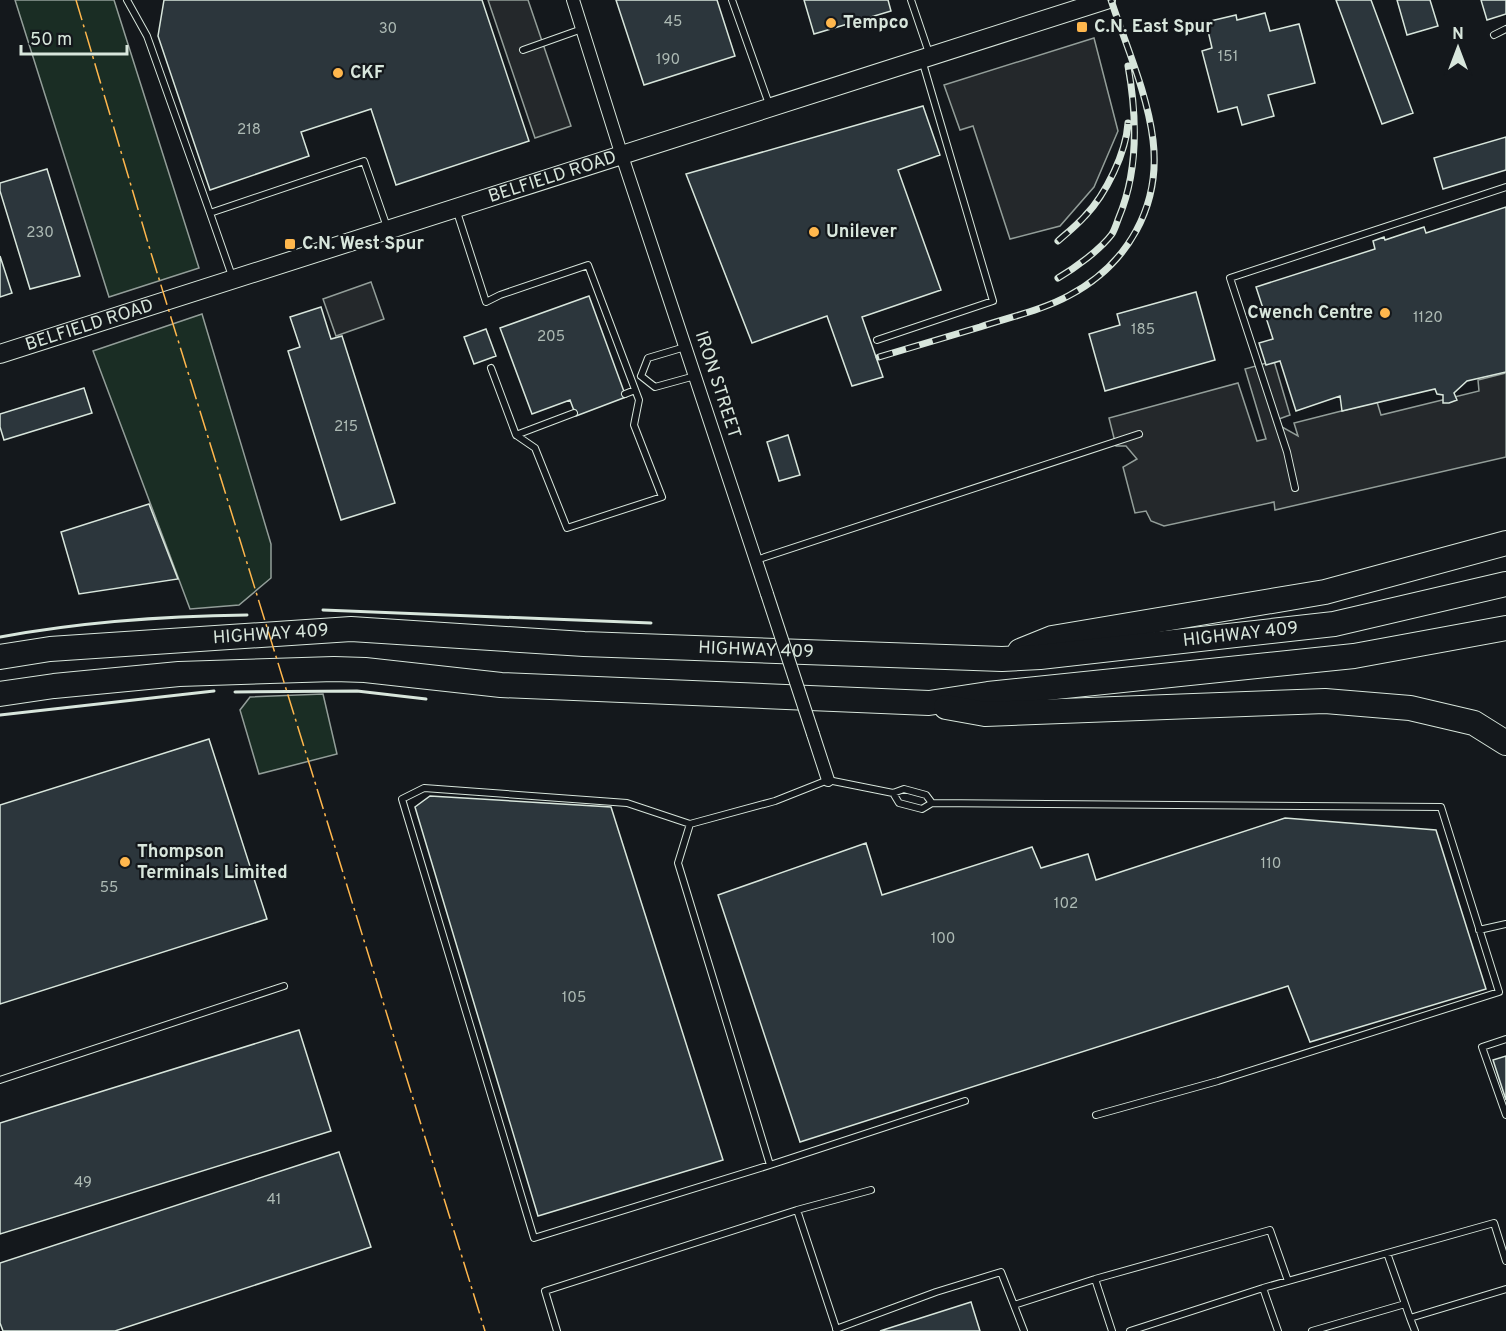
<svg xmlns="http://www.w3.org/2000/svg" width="1506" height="1331" font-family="Overpass,sans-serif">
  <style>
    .green { fill: #1a2d24; stroke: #939e99; stroke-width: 1.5 }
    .parking { fill: #24282b; stroke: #939e99; stroke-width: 1.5 }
    .building { fill: #2c363c; stroke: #d8e6dc; stroke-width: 1.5 }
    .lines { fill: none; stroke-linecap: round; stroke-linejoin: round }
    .lane-casing { stroke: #d8e6dc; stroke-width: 8 }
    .street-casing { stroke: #d8e6dc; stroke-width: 14 }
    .secondary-casing { stroke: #d8e6dc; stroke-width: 20 }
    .highway-casing { stroke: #d8e6dc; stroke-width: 26 }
    .lane { stroke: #14181c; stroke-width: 6 }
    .street { stroke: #14181c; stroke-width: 12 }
    .secondary { stroke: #14181c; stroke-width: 18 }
    .highway { stroke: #14181c; stroke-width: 24 }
    .rail-casing { stroke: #d8e6dc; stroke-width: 7 }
    .rail { stroke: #14181c; stroke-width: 4.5; stroke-dasharray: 14; stroke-linecap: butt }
    .street-bridge-casing { stroke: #d8e6dc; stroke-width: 14; stroke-linecap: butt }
    .street-bridge { stroke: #14181c; stroke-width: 12 }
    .wall { stroke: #d8e6dc; stroke-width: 3 }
    .power { stroke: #ffb74d; stroke-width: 1.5; stroke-dasharray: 21 4.5 3 4.5; stroke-linecap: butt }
    .poi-dot { fill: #ffb74d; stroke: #14181c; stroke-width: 2 }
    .labels { text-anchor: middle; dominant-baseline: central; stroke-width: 4.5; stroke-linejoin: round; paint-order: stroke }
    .number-label { font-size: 15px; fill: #adbab4 }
    .poi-label { font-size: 18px; font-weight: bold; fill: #d8e6dc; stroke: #14181c; text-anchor: start }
    .street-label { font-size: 18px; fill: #d8e6dc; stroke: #14181c }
  </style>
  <rect width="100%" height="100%" fill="#14181c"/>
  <path class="green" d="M15,0h99l85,268 -90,29z
    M202,314l69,230v34l-32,27 -49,4 -97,-258z
    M323,694l14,60 -78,20 -19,-64 10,-13z"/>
  <path class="parking" d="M488,0h40l43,126 -36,12z
    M1094,38l24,93 -24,56 -34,39 -50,13 -37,-113 -13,4 -16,-45z
    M371,282l13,37 -48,17 -13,-37z
    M1274,361l16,54 -11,4 3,8 16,9 -4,-13 83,-21 4,13 98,-24 -1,-11 28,-7v84l-231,53 -1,-8 -110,24 -13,-5 -5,-10 -11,2 -12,-46 14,-8 -11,-13h-10l-7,-28 129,-35 19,58 9,-2 -21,-70z"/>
  <path class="building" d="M164,0h318l47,141 -133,44 -25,-76 -70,23 8,24 -99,34 -52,-154z
    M616,0h101l18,56 -91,29z
    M804,0h84l3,11 -77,23z
    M1336,0h35l42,113 -31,11z
    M1397,0h33l8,26 -31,9z
    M1481,0h25v14l-19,6z
    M1265,13l5,18 29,-7 16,59 -47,12 6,21 -32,9 -5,-18 -19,5 -16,-61 10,-3 -6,-26 30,-7 1,5z
    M923,106l17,49 -42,15 43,120 -79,27 21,60 -31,9 -25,-70 -75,27 -66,-169z
    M1506,137v33l-63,19 -9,-31z
    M47,169l33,107 -50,13 -30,-98v-8z
    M1506,207v165l-39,9 -13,12 3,7 -8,3h-6v-8l-6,-1 -2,-5 -93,22 -2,-15 -44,15 -16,-50 -14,4 -7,-22 14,-4 -17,-52 119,-38 -2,-8 11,-4 1,3 39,-13 2,6z
    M0,256l12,37 -12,4z
    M1196,292l19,68 -110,31 -16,-57 31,-9 -3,-11z
    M589,296l37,101 -50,19 -6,-16 -38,14 -32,-86z
    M321,307l10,32 11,-3 53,167 -54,17 -53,-169 12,-4 -10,-30z
    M486,329l10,27 -22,8 -10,-27z
    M84,388l8,25 -88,27 -4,-13v-13z
    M788,435l12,40 -21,6 -12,-39z
    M149,504l29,75 -99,15 -18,-62z
    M209,739l58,180 -267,85v-199z
    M430,796l181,11 112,353 -185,56 -123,-409z
    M1285,818l151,12 50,159 -176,53 -22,-56 -488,156 -82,-247 148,-52 16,52 150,-48 9,21 47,-14 8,26z
    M299,1030l32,101 -331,103v-111z
    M1506,1056v44l-13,-40z
    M339,1152l32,95 -256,84h-112l-3,-8v-60z
    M971,1302l9,29h-100z"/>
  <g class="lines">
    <defs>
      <path id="lane" d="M127,0l20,36 63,177
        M732,0l37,104
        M911,0l18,53
        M1494,35l12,-6
        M523,50l59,-21
        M456,209l30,93 14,-7 88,-30 51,135 -5,25 28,72 -95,31 -32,-80 -19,-13 -25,-67
        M232,276l-22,-63 154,-52 23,66
        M877,340l116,-39 -71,-241
        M641,376l14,11 40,-11
        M641,376l7,-18 37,-11
        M625,394l10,-4
        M516,435l58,-22
        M1295,488l-8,-36 -57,-174 276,-91
        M756,560l383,-126
        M893,793l6,10 23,6 10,-6 509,4 58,185 -281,89 -122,34
        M932,803l-6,-8 -22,-6 -11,4 -65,-13 -53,21 -85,23 -12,39 92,302 195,-64
        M690,824l-63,-21 -203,-15 -22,11 132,439 236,-73
        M1479,930l27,-6
        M1506,1039l-24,8 24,68
        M0,1080l284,-94
        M797,1210l74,-20
        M1387,1253l23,65
        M1095,1279l17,52
        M1263,1288l15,43
        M1014,1305l81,-26 175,-49 18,51
        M836,1329l100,-37 65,-20 23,59
        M557,1331l-12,-40 252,-81 40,121
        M1130,1331l133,-43 231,-65 12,38
        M1312,1331l93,-27
        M1415,1331l-5,-13 96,-29"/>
      <path id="street" d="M573,0l49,156 145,438
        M813,734l15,46"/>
      <g id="secondary">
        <path id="s1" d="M0,354l1106,-354"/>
      </g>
      <g id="highway">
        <path d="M1020,651l32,-13 273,-46 181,-49"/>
        <path id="s2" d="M0,657l50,-8 301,-20 233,15 418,15 38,-2 294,-33 172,-40"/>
        <path d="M0,694l54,-8 125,-12 155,-5 31,1 136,15 428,18 59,-9 366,-38 152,-28"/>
        <path d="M946,707l39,7 340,-13 85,7 64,15 32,20"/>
      </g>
    </defs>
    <use href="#lane" class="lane-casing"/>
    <use href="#street" class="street-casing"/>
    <use href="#secondary" class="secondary-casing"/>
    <use href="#highway" class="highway-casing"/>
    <use href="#lane" class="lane"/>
    <use href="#street" class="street"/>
    <use href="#secondary" class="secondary"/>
    <use href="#highway" class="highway"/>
    <defs>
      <path id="rail" d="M1058,241c9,-8 19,-16 27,-25 21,-22 41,-63 43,-93
        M1058,278c17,-10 42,-28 54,-44 3,-5 5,-12 7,-17 20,-48 18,-101 9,-151
        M879,357c34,-10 67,-20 101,-30 30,-10 63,-17 90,-32 58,-31 91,-89 83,-155 -6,-48 -27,-94 -42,-140"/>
    </defs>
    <use href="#rail" class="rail-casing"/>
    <use href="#rail" class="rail"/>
    <defs>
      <path id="street-bridge" d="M767,594l46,140"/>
    </defs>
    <use href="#street-bridge" class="street-bridge-casing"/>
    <use href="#street-bridge" class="street-bridge"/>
    <path class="wall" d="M323,610l328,13
      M0,637c81,-15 165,-21 247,-22
      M235,692l122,-1 69,8
      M0,715l214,-24"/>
    <path class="power" d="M76,0l75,253 334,1078"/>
  </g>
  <g class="poi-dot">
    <circle cx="831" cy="23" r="6"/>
    <rect x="1076" y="21" width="12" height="12" rx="3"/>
    <circle cx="338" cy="73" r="6"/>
    <circle cx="814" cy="232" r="6"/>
    <rect x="284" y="238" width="12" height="12" rx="3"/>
    <circle cx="1385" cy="313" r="6"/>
    <circle cx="125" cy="862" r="6"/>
  </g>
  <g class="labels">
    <g class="number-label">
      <text x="673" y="22">45</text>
      <text x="388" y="29">30</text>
      <text x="1228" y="57">151</text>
      <text x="668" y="60">190</text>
      <text x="249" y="130">218</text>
      <text x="40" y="233">230</text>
      <text x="1428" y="318">1120</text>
      <text x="1143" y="330">185</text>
      <text x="551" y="337">205</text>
      <text x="346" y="427">215</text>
      <text x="1271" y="864">110</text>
      <text x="109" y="888">55</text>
      <text x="1066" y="904">102</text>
      <text x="943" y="939">100</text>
      <text x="574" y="998">105</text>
      <text x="83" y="1183">49</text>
      <text x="274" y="1200">41</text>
    </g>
    <g class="poi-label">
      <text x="843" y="23">Tempco</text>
      <text x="1094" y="27">C.N. East Spur</text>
      <text x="350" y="73">CKF</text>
      <text x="826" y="232">Unilever</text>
      <text x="302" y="244">C.N. West Spur</text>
      <text x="1373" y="313" text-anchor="end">Cwench Centre</text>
      <text x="137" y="852">Thompson<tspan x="137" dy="21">Terminals Limited</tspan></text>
    </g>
    <g class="street-label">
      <text stroke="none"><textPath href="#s1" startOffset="580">BELFIELD ROAD</textPath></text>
      <text stroke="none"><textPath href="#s1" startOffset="94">BELFIELD ROAD</textPath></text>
      <text transform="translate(717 385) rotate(72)">IRON STREET</text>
      <text stroke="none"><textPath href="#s2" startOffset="272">HIGHWAY 409</textPath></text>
      <text stroke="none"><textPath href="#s2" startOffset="1244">HIGHWAY 409</textPath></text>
      <text stroke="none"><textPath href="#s2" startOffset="758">HIGHWAY 409</textPath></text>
    </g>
  </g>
  <g transform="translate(1458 48)" stroke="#14181c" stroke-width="4.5" paint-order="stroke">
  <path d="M0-4.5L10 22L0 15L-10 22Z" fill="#d8e6dc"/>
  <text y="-9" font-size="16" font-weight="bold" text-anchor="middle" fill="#d8e6dc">N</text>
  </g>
  <path d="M21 45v9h106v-9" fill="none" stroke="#d8e6dc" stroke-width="3"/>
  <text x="30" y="45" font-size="18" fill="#d8e6dc" stroke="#14181c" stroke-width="4.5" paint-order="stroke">50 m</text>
</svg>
